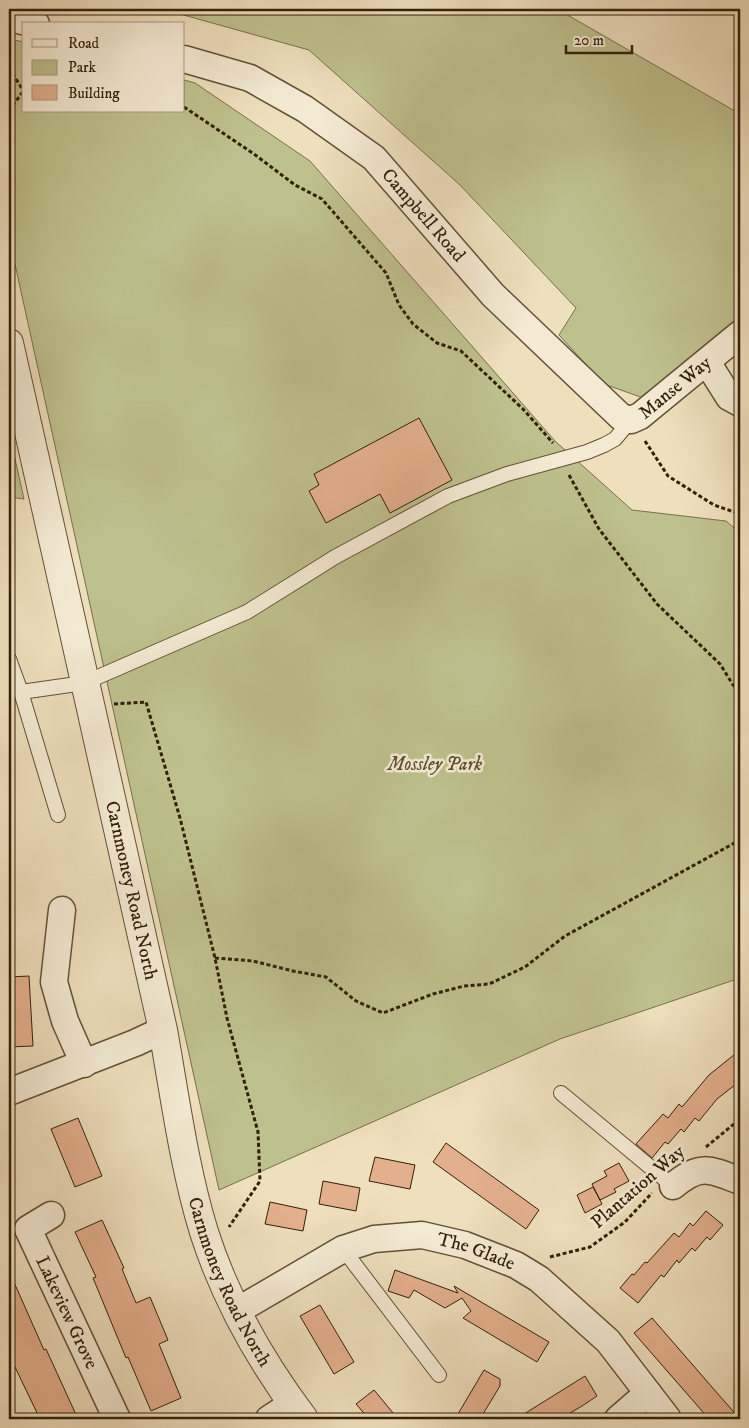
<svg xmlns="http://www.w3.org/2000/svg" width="749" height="1428" font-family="'IM FELL DW Pica',serif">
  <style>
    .green { fill: #bec08d; stroke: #78704b }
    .building { fill: #e4af8d; stroke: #332009 }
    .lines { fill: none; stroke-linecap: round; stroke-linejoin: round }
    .service-casing { stroke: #625036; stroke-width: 16 }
    .minor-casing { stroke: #625036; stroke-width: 29 }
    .tertiary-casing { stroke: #625036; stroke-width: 30 }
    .path { stroke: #332009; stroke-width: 3; stroke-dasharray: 4 2.5; stroke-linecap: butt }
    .service { stroke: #f4ead4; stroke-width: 14 }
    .minor { stroke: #f4ead4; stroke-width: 26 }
    .tertiary { stroke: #f4ead4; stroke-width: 28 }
    .labels { text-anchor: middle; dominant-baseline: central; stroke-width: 5; stroke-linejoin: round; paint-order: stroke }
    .street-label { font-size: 19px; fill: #332009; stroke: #f4ead4 }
    .park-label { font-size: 19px; font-style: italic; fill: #5d5031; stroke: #f4ead4 }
  </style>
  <rect width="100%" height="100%" fill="#eedfbd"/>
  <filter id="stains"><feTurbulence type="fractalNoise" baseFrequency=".004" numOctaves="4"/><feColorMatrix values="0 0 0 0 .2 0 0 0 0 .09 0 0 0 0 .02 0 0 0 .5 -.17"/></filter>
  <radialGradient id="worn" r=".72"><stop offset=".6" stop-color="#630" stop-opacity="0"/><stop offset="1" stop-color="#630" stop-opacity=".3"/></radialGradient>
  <path class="green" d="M142,9h415l183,105v205l-94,80 -42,-15 -45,-49 17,-27 -116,-123 -151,-135 -129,-36z
    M9,39l15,3v69h160v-31l11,3 115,78 245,280 77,69 94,11 14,12v445l-180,61 -341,151 -210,-953z
    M9,432l15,67 -15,-2z"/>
  <path class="building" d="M419,418l33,62 -62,33 -10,-19 -54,29 -17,-32 10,-6 -5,-11z
    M29,976l4,70 -24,1v-70z
    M740,1050v31l-23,18 -18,22 -4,-3 -11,14 -3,-3 -13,15 -3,-2 -13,16 -16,-14 27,-30 5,4 11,-14 3,3 27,-32z
    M78,1118l24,58 -27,11 -24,-58z
    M446,1143l93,67 -13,19 -93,-67z
    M375,1157l40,8 -5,24 -41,-8z
    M619,1163l10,18 -15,8 2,3 -16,8 -8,-16 15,-8 -3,-5z
    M323,1181l37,7 -4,23 -37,-7z
    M593,1187l9,17 -17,9 -8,-18z
    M270,1202l37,8 -4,21 -38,-7z
    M706,1211l17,14 -13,15 -3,-3 -12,14 -3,-3 -13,15 -2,-3 -13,17 -3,-2 -23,28 -18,-15 12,-14 2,1 11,-13 2,1 27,-30 5,4 11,-14 3,3z
    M102,1220l22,48 -2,1 14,34 14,-6 18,43 -9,4 22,54 -30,13 -23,-54 -2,1 -33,-80 3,-1 -21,-45z
    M395,1270l63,23 -4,-7 95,56 -12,20 -74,-44 8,-7 -9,-13 -17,10 -31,-18 -5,8 -21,-7z
    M9,1271l35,79 2,-1 32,70h-38l-26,-54 -5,2z
    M320,1305l34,57 -20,12 -34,-58z
    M652,1318l66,76 22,25h-31l-75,-86z
    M484,1370l16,9v7l-20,33h-25z
    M585,1376l12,20 -15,10 -22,13h-44z
    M374,1390l10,12 14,17h-29l-13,-15z"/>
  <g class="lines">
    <defs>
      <path id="service" d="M9,659l12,33 37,123
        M21,692l63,-9 163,-71 88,-55 113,-61 59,-22 80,-22 17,-7 11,-6 16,-19
        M561,1093l112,93
        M343,1249l96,126"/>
      <g id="minor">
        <path d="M9,18l27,6"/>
        <path id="s1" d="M184,59l66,19 55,31 69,49 119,137 128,122 10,3 9,-4 100,-82"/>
        <path d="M707,362l22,35 11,6"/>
        <path d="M62,910l-8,72 11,39 19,43"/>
        <path d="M9,1092l126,-49 28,-13"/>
        <path d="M673,1186c27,-23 37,-17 67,-5"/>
        <path id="s2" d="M51,1215l-23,14 89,190"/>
        <path id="s3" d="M237,1311l106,-62 31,-10 48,-4 43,10 51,20 23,14 69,62 60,78"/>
        <path d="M269,1419l23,-15"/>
        <path d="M618,1419l30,-26"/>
      </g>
      <g id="tertiary">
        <path id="s4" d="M9,343l154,687c12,67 21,137 41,202 21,66 58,131 100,187"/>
      </g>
    </defs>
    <use href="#service" class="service-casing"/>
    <use href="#minor" class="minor-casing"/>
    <use href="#tertiary" class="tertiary-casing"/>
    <path class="path" d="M9,68l14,22
      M184,107l70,47 41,31 27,14 64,74 13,32 14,19 24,19 24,8 62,58 30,34
      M9,111l15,-21
      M645,441l23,35 46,29 26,9
      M569,475l30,54 58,75 63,60 20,32
      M114,704l32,-2 34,116 35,140 12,60 31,114 2,49 -31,46
      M215,958l38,3 40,10 33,6 30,24 27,12 50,-19 31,-8 25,-2 36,-17 40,-31 175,-96
      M706,1147l34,-28
      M550,1257l40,-10 35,-25 27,-29"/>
    <use href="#service" class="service"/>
    <use href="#minor" class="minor"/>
    <use href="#tertiary" class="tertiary"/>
  </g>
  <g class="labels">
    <g class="street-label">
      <text stroke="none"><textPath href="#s1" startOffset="292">Campbell Road</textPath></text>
      <text stroke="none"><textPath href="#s1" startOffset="640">Manse Way</textPath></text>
      <text stroke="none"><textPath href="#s4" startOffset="561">Carnmoney Road North</textPath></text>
      <text transform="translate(638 1187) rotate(-41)">Plantation Way</text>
      <text stroke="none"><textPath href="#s3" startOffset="260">The Glade</textPath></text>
      <text stroke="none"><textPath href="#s4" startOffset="966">Carnmoney Road North</textPath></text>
      <text stroke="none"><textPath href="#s2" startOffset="119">Lakeview Grove</textPath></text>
    </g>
    <g class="park-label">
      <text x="435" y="764">Mossley Park</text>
    </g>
  </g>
  <rect width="749" height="1428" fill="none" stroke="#eedfbd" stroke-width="30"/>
  <rect x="10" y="10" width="729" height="1408" fill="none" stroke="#332009" stroke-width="2.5"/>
  <rect x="15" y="15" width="719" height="1398" fill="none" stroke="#332009"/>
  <rect x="22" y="22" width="162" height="90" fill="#f4ead4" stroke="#a79983"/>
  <rect x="32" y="39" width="25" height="8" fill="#f4ead4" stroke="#a79983"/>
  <text x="68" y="48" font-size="15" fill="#332009">Road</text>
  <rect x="32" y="60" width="25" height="15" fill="#bec08d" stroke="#a79983"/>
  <text x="68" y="72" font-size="15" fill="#332009">Park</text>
  <rect x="32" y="85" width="25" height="15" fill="#e4af8d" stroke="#a79983"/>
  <text x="68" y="98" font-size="15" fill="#332009">Building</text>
  <path d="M566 45v8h66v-8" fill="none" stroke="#332009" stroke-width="2.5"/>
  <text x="574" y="45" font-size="15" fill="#332009" stroke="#f4ead4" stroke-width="4" paint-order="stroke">20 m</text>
  <rect width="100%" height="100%" filter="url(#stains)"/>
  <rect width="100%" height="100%" fill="url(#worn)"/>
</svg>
